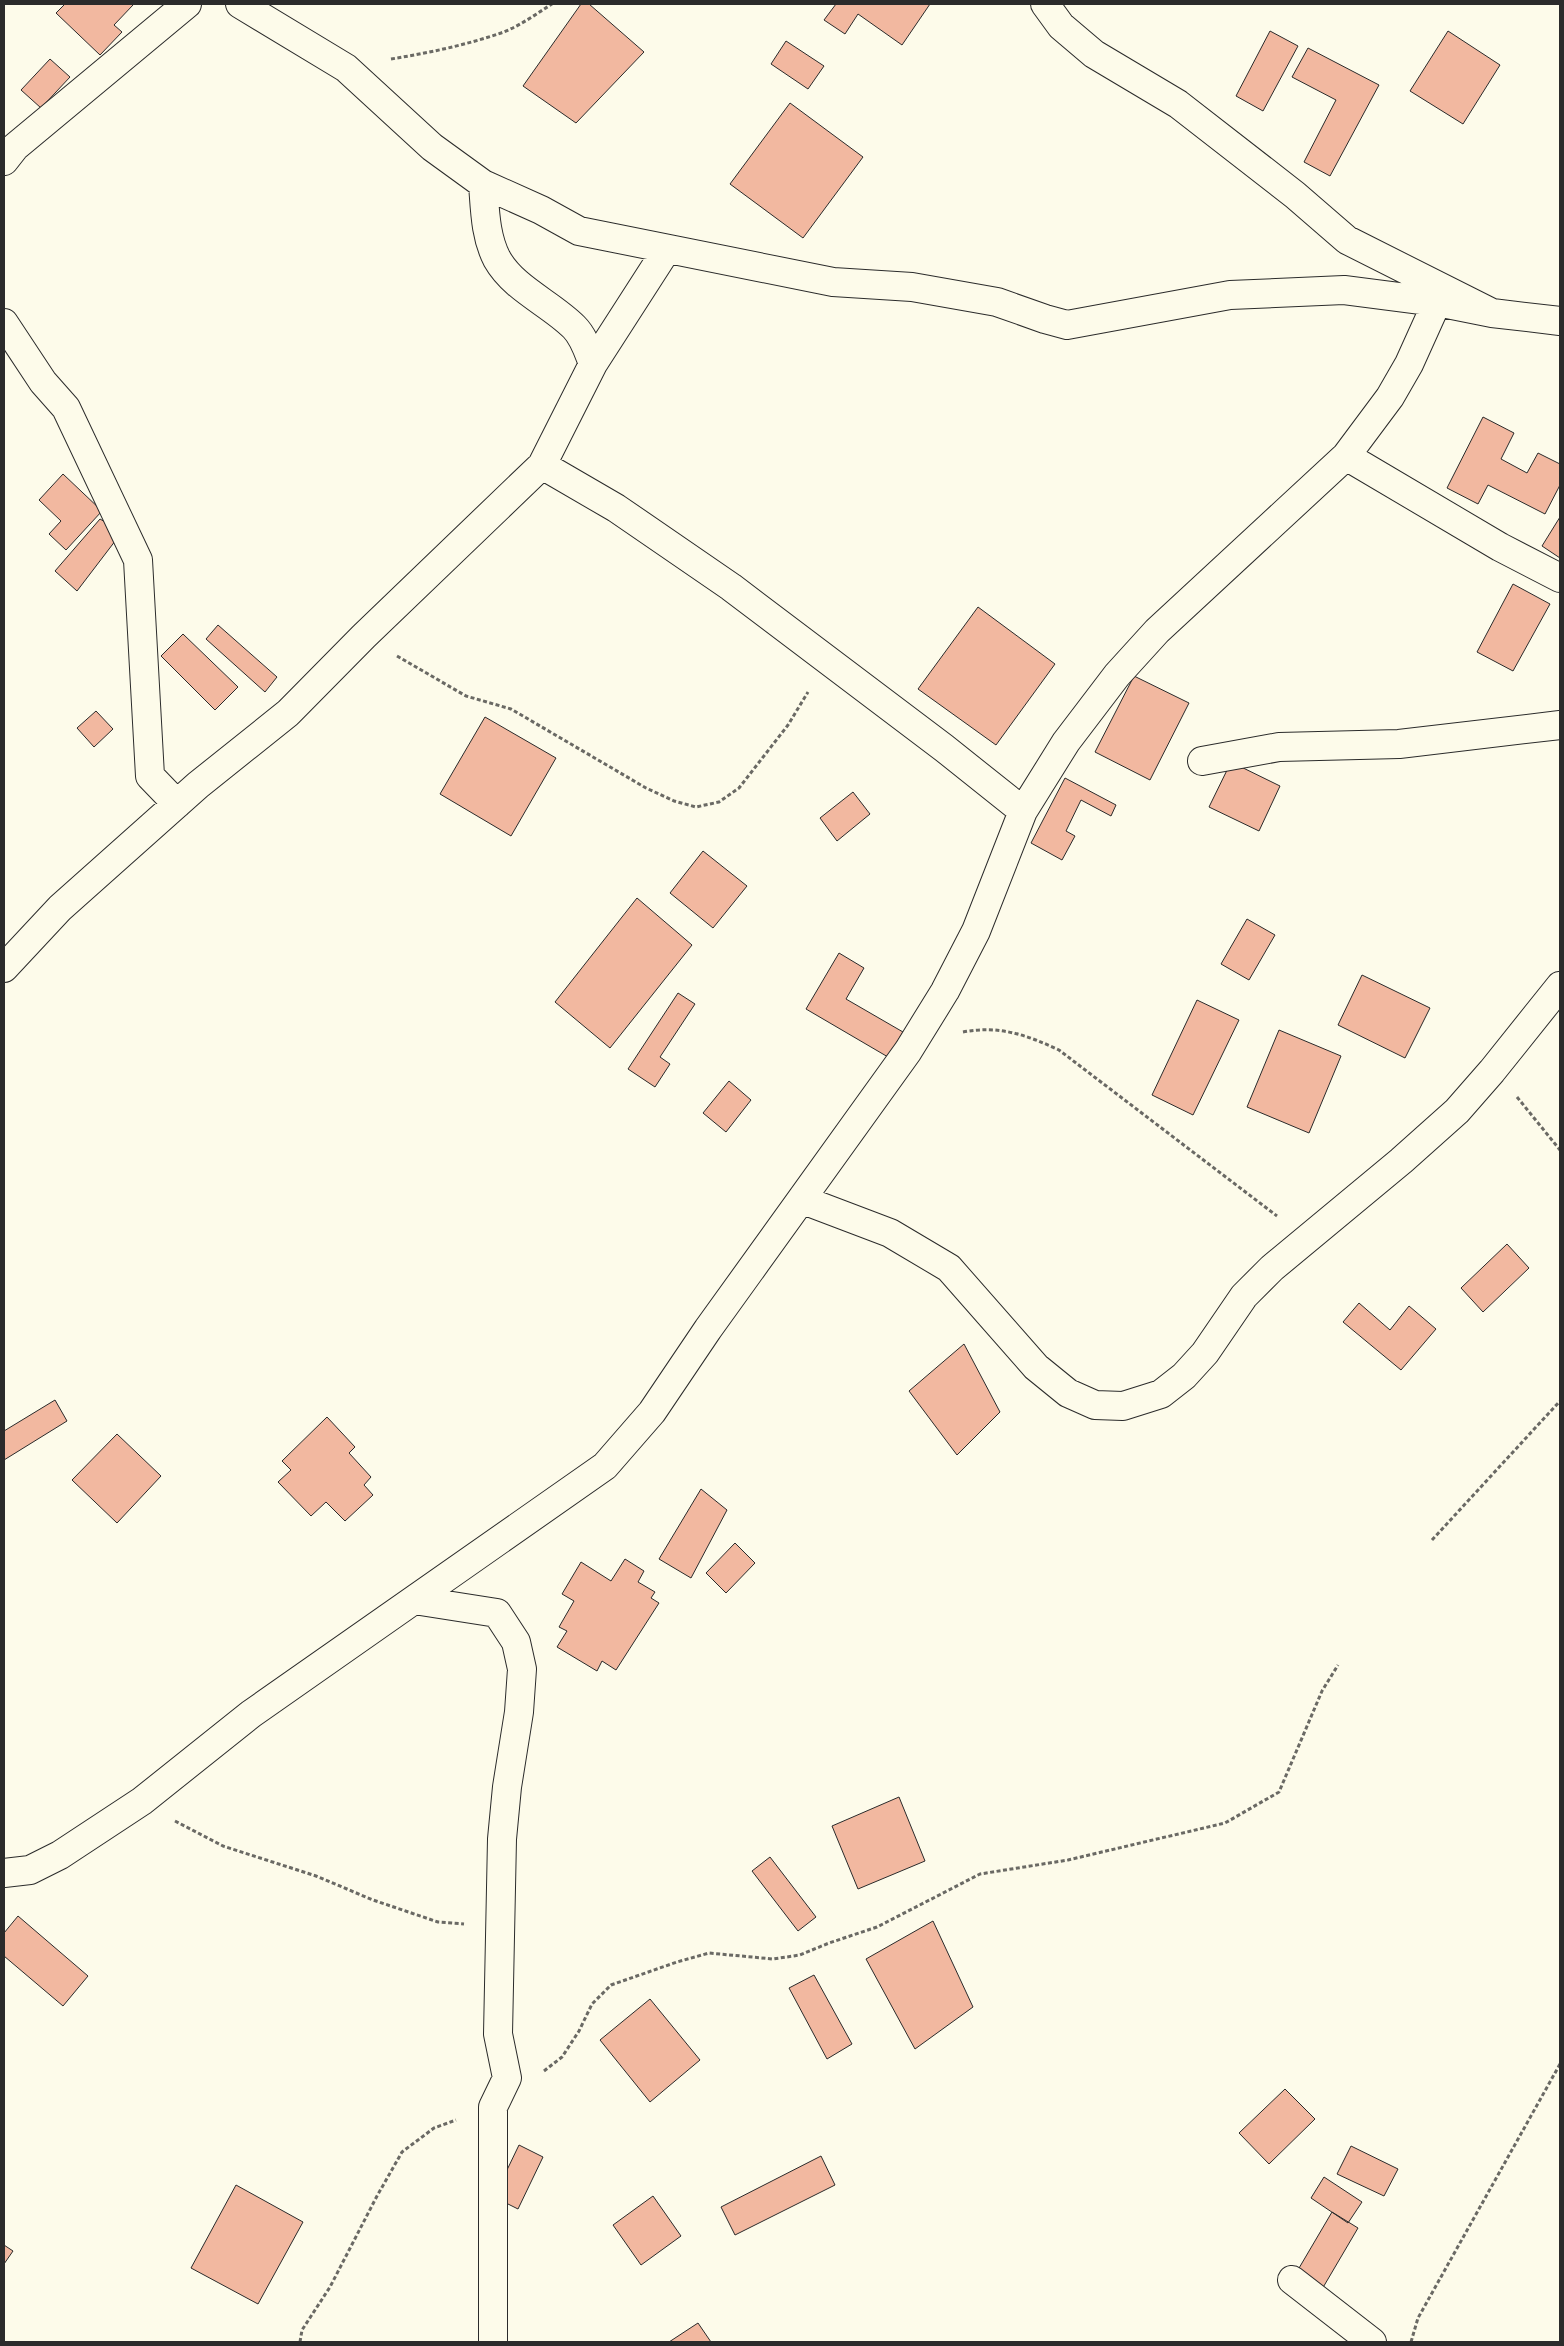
<svg xmlns="http://www.w3.org/2000/svg" width="1564" height="2346" font-family="'Open Sans',sans-serif">
  <style>
    .building { fill: #f2b8a0; stroke: #2b2b2b }
    .lines { fill: none; stroke-linecap: round; stroke-linejoin: round }
    .street-casing { stroke: #2b2b2b; stroke-width: 30 }
    .path { stroke: #6a6964; stroke-width: 3; stroke-dasharray: 4 2.5; stroke-linecap: butt }
    .street { stroke: #fdfbea; stroke-width: 28 }
  </style>
  <rect width="100%" height="100%" fill="#fdfbea"/>
  <path class="building" d="M65,4h66l2,1 -19,20 8,7 -22,23 -44,-42z
    M581,4h8l55,48 -68,71 -53,-37z
    M836,4h94l-28,41 -44,-31 -13,20 -21,-14z
    M1270,31l28,15 -35,65 -27,-15z
    M1448,31l52,34 -37,59 -53,-33z
    M786,41l38,25 -16,23 -37,-25z
    M1308,48l71,37 -49,91 -26,-14 32,-62 -44,-23z
    M50,59l20,18 -29,31 -20,-18z
    M790,103l73,54 -60,81 -73,-54z
    M1483,417l31,16 -13,26 26,14 11,-20 22,11v21l-15,29 -57,-29 -10,19 -31,-16z
    M63,474l39,37 -36,39 -17,-16 12,-13 -22,-21z
    M1560,517v41l-18,-12z
    M100,519l22,13 -45,59 -22,-20z
    M1513,584l37,20 -37,67 -36,-19z
    M978,607l77,57 -59,81 -78,-56z
    M218,625l59,52 -12,15 -59,-53z
    M183,634l55,53 -23,23 -54,-54z
    M1134,676l55,27 -39,77 -55,-28z
    M96,711l17,18 -19,18 -17,-19z
    M485,717l71,41 -45,78 -71,-42z
    M1231,762l49,24 -21,45 -50,-24z
    M1065,778l51,27 -5,11 -30,-16 -15,31 9,5 -13,24 -31,-17z
    M853,792l17,22 -33,27 -17,-23z
    M703,851l44,35 -34,42 -43,-35z
    M637,898l55,47 -82,103 -55,-46z
    M1247,919l28,16 -26,45 -28,-16z
    M839,953l25,15 -18,31 57,33 -15,25 -82,-48z
    M1362,975l68,33 -25,50 -67,-33z
    M678,993l17,11 -35,53 10,7 -15,23 -27,-18z
    M1197,1000l42,20 -46,95 -41,-20z
    M1279,1030l62,26 -32,77 -62,-26z
    M729,1081l22,19 -25,32 -23,-19z
    M1507,1244l22,24 -46,44 -22,-24z
    M1359,1303l31,27 19,-24 27,23 -35,41 -58,-48z
    M964,1344l36,68 -43,43 -48,-64z
    M55,1400l12,21 -63,39v-29z
    M327,1417l28,30 -6,6 22,24 -7,8 9,10 -28,26 -19,-19 -15,14 -33,-34 13,-12 -9,-9z
    M117,1434l44,42 -44,47 -45,-43z
    M701,1489l26,21 -36,68 -32,-19z
    M735,1543l20,20 -29,30 -20,-20z
    M625,1559l19,12 -6,11 17,10 -4,6 8,5 -43,67 -14,-9 -5,10 -40,-24 10,-16 -8,-4 15,-26 -12,-7 19,-32 30,19z
    M899,1797l26,64 -67,28 -26,-63z
    M770,1857l46,60 -18,14 -46,-60z
    M18,1916l70,60 -25,30 -59,-50v-23z
    M933,1921l40,86 -58,42 -49,-90z
    M814,1975l38,69 -25,15 -38,-71z
    M650,1999l50,61 -50,42 -50,-62z
    M1285,2089l30,30 -46,45 -30,-31z
    M519,2145l24,12 -25,52 -24,-12z
    M1351,2146l47,23 -14,27 -47,-22z
    M821,2156l14,29 -100,50 -14,-28z
    M1324,2177l38,25 -14,21 -37,-25z
    M236,2185l67,37 -45,82 -67,-36z
    M653,2196l28,40 -40,29 -28,-40z
    M1332,2212l26,16 -40,68 -26,-16z
    M4,2245l9,6 -9,13z
    M698,2323l13,19h-42z"/>
  <g class="lines">
    <defs>
      <path id="street" d="M240,4l106,64 86,79 51,37 58,26 38,21 254,51 79,5 85,15 48,17 22,6 163,-30 114,-5 93,12 55,11
        M1045,4l16,22 33,28 84,50 117,91 52,45 145,73 68,8
        M4,161l11,-14 172,-143
        M483,184c2,25 2,52 14,75 17,30 53,44 77,68 10,10 14,24 19,37
        M4,323l39,59 23,26 72,152 12,216 27,28
        M1346,456l154,91 60,31
        M542,465l74,43 115,79 213,161 79,63
        M1202,761l77,-14 120,-3 161,-19
        M4,968l56,-60 138,-123 90,-72 76,-77 178,-171 51,-101 74,-115
        M803,1200l87,33 59,35 87,99 32,26 27,12 28,1 38,-12 23,-18 21,-23 39,-57 28,-28 129,-107 56,-50 35,-40 68,-85
        M414,1600l83,13 19,29 6,27 -3,43 -12,75 -5,52 -4,195 9,44 -14,29v235
        M4,1873l26,-3 30,-15 82,-54 109,-87 354,-248 47,-54 56,-83 200,-278 37,-60 31,-60 47,-120 43,-69 51,-67 40,-44 189,-175 44,-59 19,-33 28,-62
        M1292,2280l80,62"/>
    </defs>
    <use href="#street" class="street-casing"/>
    <path class="path" d="M391,59c37,-6 75,-14 110,-26 19,-7 35,-19 51,-29
      M397,656l69,40 45,13 135,79 28,13 22,6 23,-5 20,-14 49,-63 20,-33
      M963,1032c36,-7 64,3 96,18l218,166
      M1517,1097l43,53
      M1432,1540l128,-139
      M175,1821l48,25 93,30 57,24 65,22 26,2
      M544,2071l18,-14 17,-26 13,-27 19,-19 66,-23 32,-9 64,6 27,-4 29,-12 48,-16 103,-53 88,-14 157,-37 54,-31 43,-101 16,-26
      M300,2342l2,-12 28,-43 47,-91 25,-44 32,-24 22,-8
      M1411,2342l7,-24 142,-254"/>
    <use href="#street" class="street"/>
  </g>
  <rect width="1564" height="2346" fill="none" stroke="#2b2b2b" stroke-width="10"/>
</svg>
